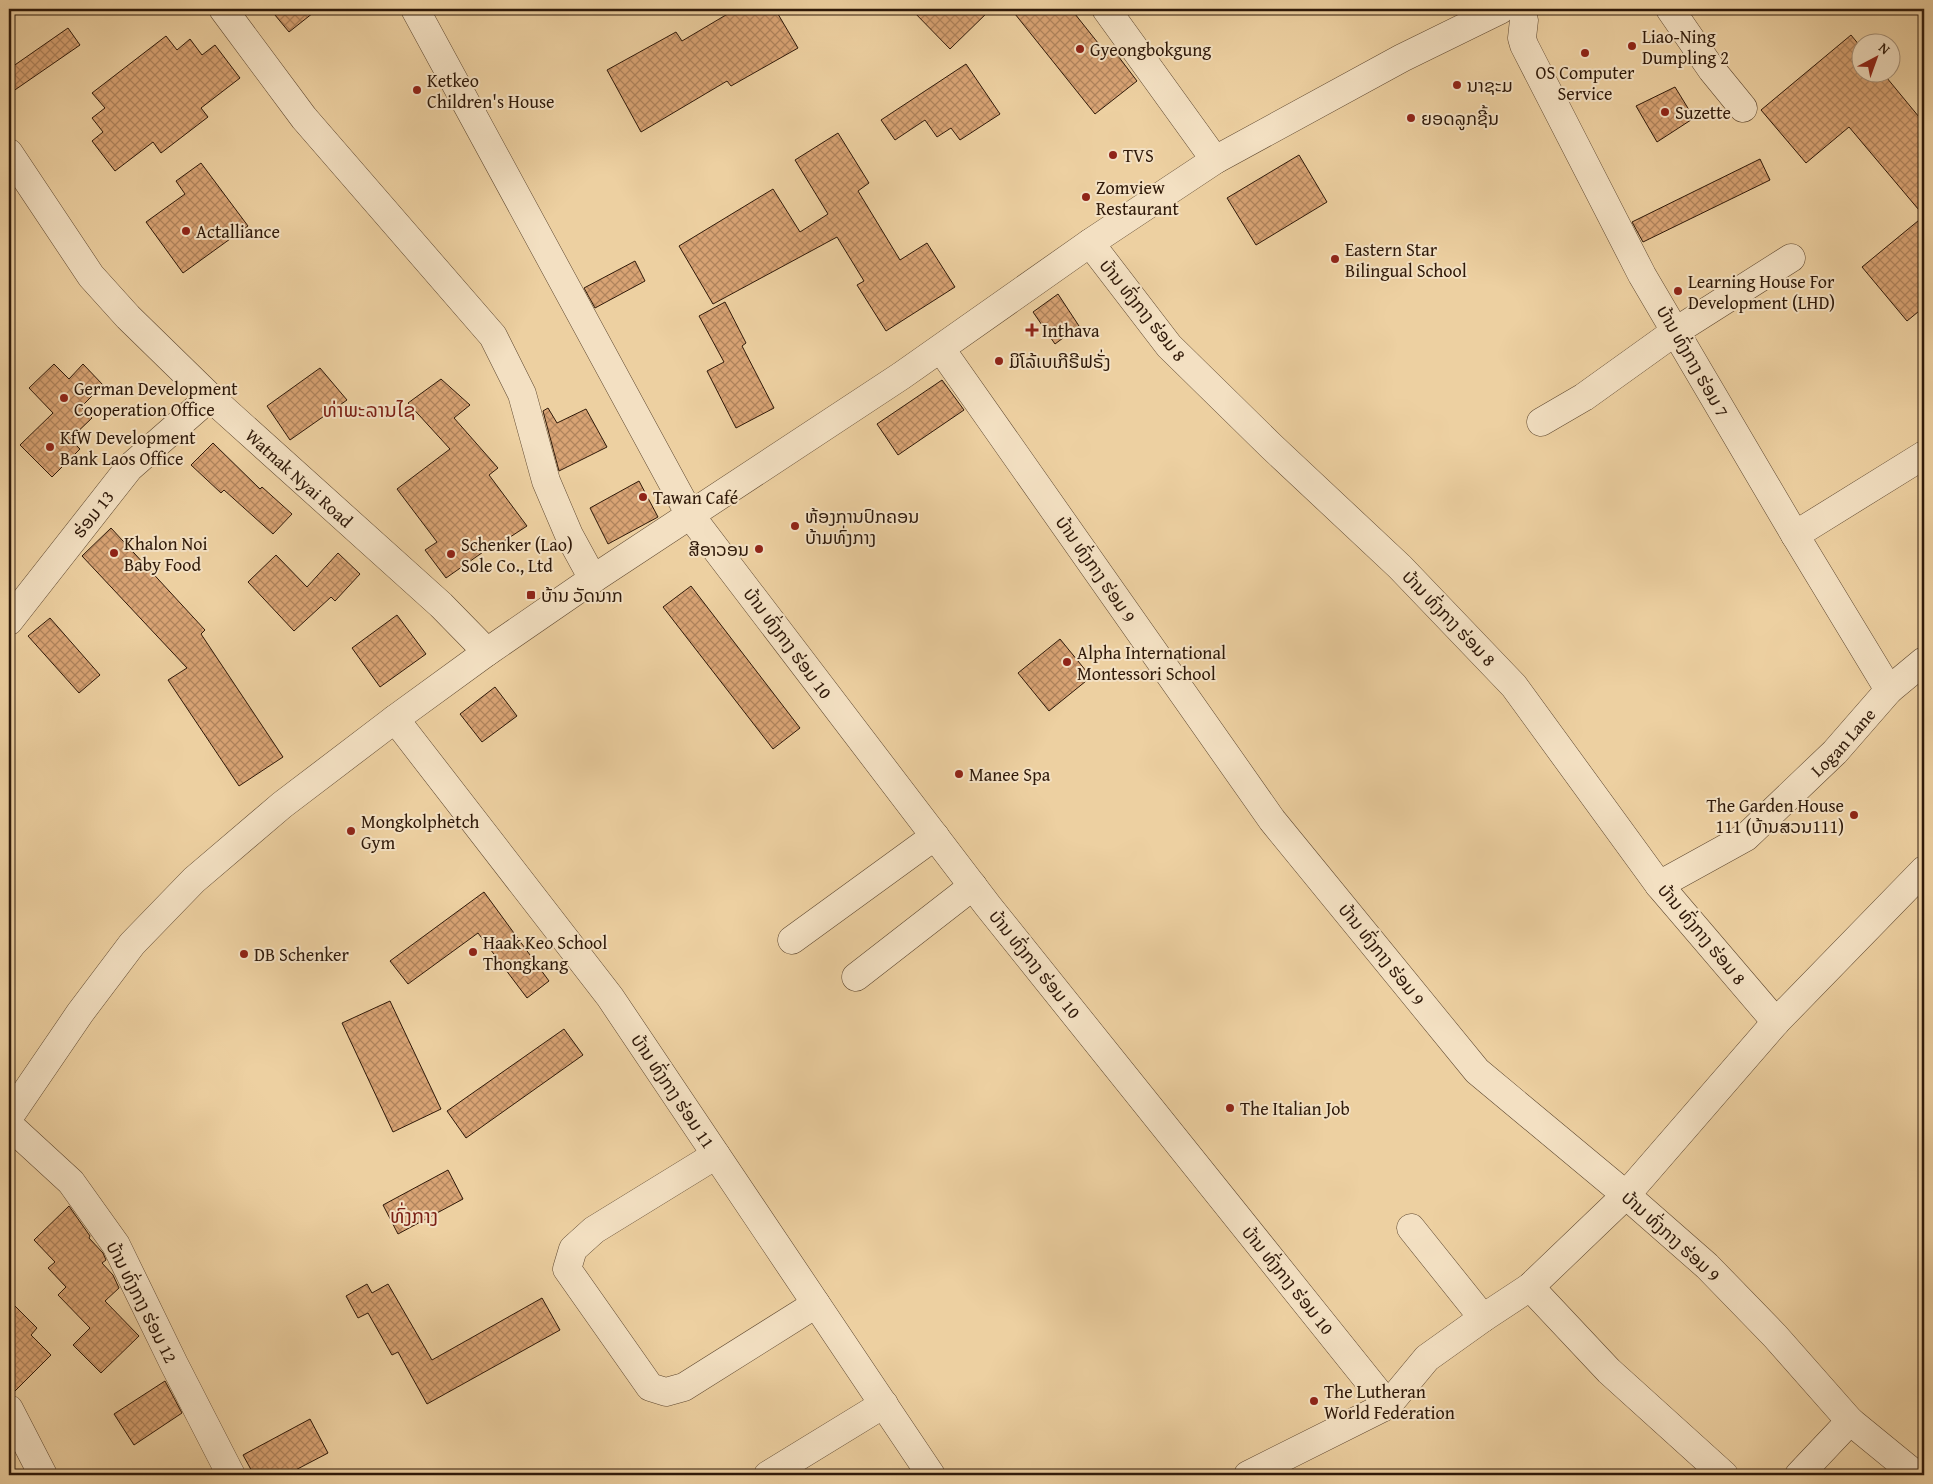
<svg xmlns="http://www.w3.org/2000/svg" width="1933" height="1484" font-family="'Gentium Book Plus','Noto Sans Lao',serif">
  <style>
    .building { fill: url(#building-cross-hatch); stroke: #2f1909 }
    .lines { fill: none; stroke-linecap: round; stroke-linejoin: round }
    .minor-casing { stroke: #5e472f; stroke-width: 29 }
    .minor { stroke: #f3e0c2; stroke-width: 28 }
    .poi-dot { fill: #8f2418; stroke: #f3e0c2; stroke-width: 2 }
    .labels { text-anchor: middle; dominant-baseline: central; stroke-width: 4; stroke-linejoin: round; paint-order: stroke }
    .poi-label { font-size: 18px; fill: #2f1909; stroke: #f3e0c2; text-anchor: start }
    .street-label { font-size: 18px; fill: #2f1909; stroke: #f3e0c2 }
    .quarter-label { font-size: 20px; fill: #7a1f14; stroke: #f3e0c2 }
  </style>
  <defs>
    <pattern id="building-cross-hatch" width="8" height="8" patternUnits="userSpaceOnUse" patternTransform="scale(1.25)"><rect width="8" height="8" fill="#d8a374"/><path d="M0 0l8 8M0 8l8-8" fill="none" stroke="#b0845d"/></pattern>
  </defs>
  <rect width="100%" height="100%" fill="#edd0a1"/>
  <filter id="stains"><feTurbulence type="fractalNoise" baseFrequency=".004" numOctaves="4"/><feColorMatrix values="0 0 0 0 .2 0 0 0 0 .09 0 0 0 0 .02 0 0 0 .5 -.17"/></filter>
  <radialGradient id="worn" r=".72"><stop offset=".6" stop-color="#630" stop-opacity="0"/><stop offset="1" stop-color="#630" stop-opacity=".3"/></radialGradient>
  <path class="building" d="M270,9h48l-29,23z
    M736,9h39l23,39 -67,38 -4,-5 -86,51 -34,-62 69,-38 6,9z
    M911,9h80l-41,40z
    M1011,9h60l35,44 6,-5 25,33 -42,33z
    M68,28l12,17 -71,49v-25z
    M1851,35l9,11v26h22l42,51v184l-17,14 -45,-54 62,-51 -75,-89 -43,36 -45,-53z
    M166,36l11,14 13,-11 12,16 13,-10 25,33 -39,30 7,9 -47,36 -8,-11 -38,29 -23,-30 11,-9 -11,-14 13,-10 -13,-15z
    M966,64l34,50 -40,26 -9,-12 -14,9 -12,-17 -30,20 -14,-20z
    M1675,87l19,31 -37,24 -21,-36z
    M838,133l31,50 -11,8 42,69 27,-17 28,44 -69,44 -29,-46 7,-4 -27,-44 -124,67 -34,-58 94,-57 27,43 28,-18 -33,-54z
    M1299,155l28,47 -71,43 -29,-47z
    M1760,159l10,21 -127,62 -11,-20z
    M201,163l47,63 -65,47 -37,-51 39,-28 -9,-13z
    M635,261l10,20 -50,27 -11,-20z
    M1058,294l21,32 -24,18 -22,-32z
    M725,302l21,41 -4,3 32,62 -38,20 -29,-57 17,-9 -25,-46z
    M54,364l15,15 14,-15 20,21 -22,22 11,11 -22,21 10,10 -28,28 -32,-32 33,-32 -24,-25z
    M320,368l27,32 -57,40 -23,-34z
    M441,379l29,26 -16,13 44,50 -9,7 38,51 -29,19 -2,-2 -50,35 -21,-28 12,-8 -40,-53 53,-40 -42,-46z
    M942,380l22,30 -66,45 -21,-31z
    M548,408l9,15 29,-14 21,38 -48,24 -16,-60z
    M213,443l47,46 2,-2 30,27 -19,20 -49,-44 -3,3 -30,-28z
    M639,481l19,36 -50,27 -18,-36z
    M111,528l94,102 -4,4 82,123 -44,29 -71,-106 19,-12 -105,-112z
    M338,553l22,21 -25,27 -4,-4 -37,34 -46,-49 28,-27 31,32z
    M691,586l109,142 -27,21 -110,-142z
    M397,615l29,39 -46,33 -28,-39z
    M50,618l50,57 -21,18 -51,-57z
    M1060,639l31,38 -42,34 -31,-38z
    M495,687l22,29 -35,26 -22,-28z
    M484,892l65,89 -22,17 -49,-65 -70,51 -18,-23z
    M390,1001l51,108 -48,23 -51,-109z
    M564,1029l19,26 -117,83 -19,-27z
    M448,1170l15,29 -65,35 -15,-29z
    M69,1206l21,30 -1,2 14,15 3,7 -4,3 11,12 6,13 -14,13 34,35 -38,37 -28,-28 17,-17 -32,-33 8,-8 -18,-19 7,-6 -21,-22z
    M367,1284l5,9 16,-9 44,76 110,-62 18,32 -133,74 -29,-52 -6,3 -24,-42 -10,5 -12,-22z
    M9,1300l28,28 -6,7 20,20 -39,39h-3z
    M165,1381l17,32 -48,32 -20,-31z
    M310,1419l18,34 -42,22h-32l-11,-20z"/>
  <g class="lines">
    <defs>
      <g id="minor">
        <path d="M223,9l81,109 189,218 29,58 24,87 23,54 24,44"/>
        <path d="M415,9l275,506 298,391 400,499"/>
        <path d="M1106,9l109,151"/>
        <path d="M1670,9l42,61 31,38"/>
        <path d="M1524,20l-2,18 2,7 118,230 153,260 94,155"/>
        <path id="s1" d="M9,153l82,123 37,41 82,80 231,208 46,47"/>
        <path d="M1090,243l79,103 102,100 129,121 114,119 145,199 117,137"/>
        <path d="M941,349l331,471 205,251 149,124 81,71 68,70 75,85 66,54"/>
        <path d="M1541,422l43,-25 92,-66 115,-73"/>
        <path d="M1795,535l129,-80"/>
        <path d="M9,621l120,-153 81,-71"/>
        <path d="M395,719l215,278 321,478"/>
        <path id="s2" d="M1659,885l87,-48 89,-85 54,-62 35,-29"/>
        <path d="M792,940l143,-104"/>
        <path d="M856,977l117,-91"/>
        <path d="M9,1117l71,-104 52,-69 62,-64 88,-75 113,-86 92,-67 106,-73 308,-203 189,-133 125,-83 187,-102 98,-48"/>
        <path d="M9,1125l62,57 45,63 58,119 57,111"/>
        <path d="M716,1155l-122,75 -21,19 -6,20 83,118 16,5 18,-5 132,-83"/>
        <path d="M1411,1228l72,90"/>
        <path d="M1530,1287l79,84 115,104"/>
        <path d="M9,1409l34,66"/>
        <path d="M768,1475l116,-71"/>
        <path d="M1248,1475l140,-70 39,-47 56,-40 47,-31 96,-92 150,-173 148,-152"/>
        <path d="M1799,1475l51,-54"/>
      </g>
    </defs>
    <use href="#minor" class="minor-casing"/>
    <use href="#minor" class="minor"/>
  </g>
  <g class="poi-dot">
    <circle cx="1632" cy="46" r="5"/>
    <circle cx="1080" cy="49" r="5"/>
    <circle cx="1585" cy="53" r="5"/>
    <circle cx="1457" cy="85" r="5"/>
    <circle cx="417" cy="90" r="5"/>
    <circle cx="1665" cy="112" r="5"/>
    <circle cx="1411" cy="118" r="5"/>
    <circle cx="1113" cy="155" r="5"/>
    <circle cx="1086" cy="197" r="5"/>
    <circle cx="186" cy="231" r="5"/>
    <circle cx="1335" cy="259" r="5"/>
    <circle cx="1678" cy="291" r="5"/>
    <path d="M1029.5 322.5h5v5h5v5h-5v5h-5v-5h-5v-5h5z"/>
    <circle cx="999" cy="361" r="5"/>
    <circle cx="64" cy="398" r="5"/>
    <circle cx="50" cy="447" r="5"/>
    <circle cx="643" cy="497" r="5"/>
    <circle cx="795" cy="526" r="5"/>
    <circle cx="759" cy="549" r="5"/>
    <circle cx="114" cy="553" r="5"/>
    <circle cx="451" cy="554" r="5"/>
    <rect x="526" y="590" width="10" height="10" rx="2.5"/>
    <circle cx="1067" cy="662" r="5"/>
    <circle cx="959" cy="774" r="5"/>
    <circle cx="1854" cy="815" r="5"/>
    <circle cx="351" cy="831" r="5"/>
    <circle cx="473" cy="952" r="5"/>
    <circle cx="244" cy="954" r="5"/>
    <circle cx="1230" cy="1108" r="5"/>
    <circle cx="1314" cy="1401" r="5"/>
  </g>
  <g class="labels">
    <g class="poi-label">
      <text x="1642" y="36">Liao-Ning<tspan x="1642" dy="21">Dumpling 2</tspan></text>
      <text x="1090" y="49">Gyeongbokgung</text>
      <text x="1585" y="72" text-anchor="middle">OS Computer<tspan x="1585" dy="21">Service</tspan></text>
      <text x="427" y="80">Ketkeo<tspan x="427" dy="21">Children's House</tspan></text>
      <text x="1467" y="85">ນາຊະມ</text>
      <text x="1675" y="112">Suzette</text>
      <text x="1421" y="118">ຍອດລູກຊີ້ນ</text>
      <text x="1123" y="155">TVS</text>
      <text x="1096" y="187">Zomview<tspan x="1096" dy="21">Restaurant</tspan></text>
      <text x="196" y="231">Actalliance</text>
      <text x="1345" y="249">Eastern Star<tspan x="1345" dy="21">Bilingual School</tspan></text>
      <text x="1688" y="281">Learning House For<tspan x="1688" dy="21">Development (LHD)</tspan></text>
      <text x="1042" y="330">Inthava</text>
      <text x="1009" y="361">ມິໂລ້ເບເກີຣີຟຣັ່ງ</text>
      <text x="74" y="388">German Development<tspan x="74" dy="21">Cooperation Office</tspan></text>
      <text x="60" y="437">KfW Development<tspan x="60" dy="21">Bank Laos Office</tspan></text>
      <text x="653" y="497">Tawan Café</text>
      <text x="805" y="516">ຫ້ອງການປົກຄອນ<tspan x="805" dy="21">ບ້າມທົ່ງກາງ</tspan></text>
      <text x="124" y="543">Khalon Noi<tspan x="124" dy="21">Baby Food</tspan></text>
      <text x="461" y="544">Schenker (Lao)<tspan x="461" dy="21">Sole Co., Ltd</tspan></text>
      <text x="749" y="549" text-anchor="end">ສີອາວອນ</text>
      <text x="541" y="595">ບ້ານ ວັດນາກ</text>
      <text x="1077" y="652">Alpha International<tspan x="1077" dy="21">Montessori School</tspan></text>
      <text x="969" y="774">Manee Spa</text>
      <text x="1844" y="805" text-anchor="end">The Garden House<tspan x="1844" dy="21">111 (ບ້ານສວນ111)</tspan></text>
      <text x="361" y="821">Mongkolphetch<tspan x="361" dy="21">Gym</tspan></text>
      <text x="483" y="942">Haak Keo School<tspan x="483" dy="21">Thongkang</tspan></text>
      <text x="254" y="954">DB Schenker</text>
      <text x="1240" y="1108">The Italian Job</text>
      <text x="1324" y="1391">The Lutheran<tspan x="1324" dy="21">World Federation</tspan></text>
    </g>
    <g class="street-label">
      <text transform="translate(1143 310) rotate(51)">ບ້ານ ທົ່ງກາງ ຮ່ອມ 8</text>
      <text transform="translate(1693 361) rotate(60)">ບ້ານ ທົ່ງກາງ ຮ່ອມ 7</text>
      <text stroke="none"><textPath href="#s1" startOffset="438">Watnak Nyai Road</textPath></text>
      <text transform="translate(93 514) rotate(-52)">ຮ່ອມ 13</text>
      <text transform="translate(1096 569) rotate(55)">ບ້ານ ທົ່ງກາງ ຮ່ອມ 9</text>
      <text transform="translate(1449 618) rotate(46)">ບ້ານ ທົ່ງກາງ ຮ່ອມ 8</text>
      <text transform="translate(788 643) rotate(53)">ບ້ານ ທົ່ງກາງ ຮ່ອມ 10</text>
      <text stroke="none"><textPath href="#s2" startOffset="235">Logan Lane</textPath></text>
      <text transform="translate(1702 934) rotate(50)">ບ້ານ ທົ່ງກາງ ຮ່ອມ 8</text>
      <text transform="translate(1382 954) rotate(51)">ບ້ານ ທົ່ງກາງ ຮ່ອມ 9</text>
      <text transform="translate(1035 964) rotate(51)">ບ້ານ ທົ່ງກາງ ຮ່ອມ 10</text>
      <text transform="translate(673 1091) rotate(56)">ບ້ານ ທົ່ງກາງ ຮ່ອມ 11</text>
      <text transform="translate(1671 1236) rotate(42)">ບ້ານ ທົ່ງກາງ ຮ່ອມ 9</text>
      <text transform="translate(1288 1280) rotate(51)">ບ້ານ ທົ່ງກາງ ຮ່ອມ 10</text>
      <text transform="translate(142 1302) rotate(63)">ບ້ານ ທົ່ງກາງ ຮ່ອມ 12</text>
    </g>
    <g class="quarter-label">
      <text x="369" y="409">ທ່າພະລານໄຊ</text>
      <text x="414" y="1215">ທົ່ງກາງ</text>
    </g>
  </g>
  <rect width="1933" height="1484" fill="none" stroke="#edd0a1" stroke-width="30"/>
  <rect x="10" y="10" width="1913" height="1464" fill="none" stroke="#2f1909" stroke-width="2.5"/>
  <rect x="15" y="15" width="1903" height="1454" fill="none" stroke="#2f1909"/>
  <g transform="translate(1876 58) rotate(41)"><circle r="24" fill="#f3e0c2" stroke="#a59078"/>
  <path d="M0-4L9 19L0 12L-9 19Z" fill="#8f2418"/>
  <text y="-8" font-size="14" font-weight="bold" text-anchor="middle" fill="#2f1909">N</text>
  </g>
  <rect width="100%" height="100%" filter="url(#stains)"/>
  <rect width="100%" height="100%" fill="url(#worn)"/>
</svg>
